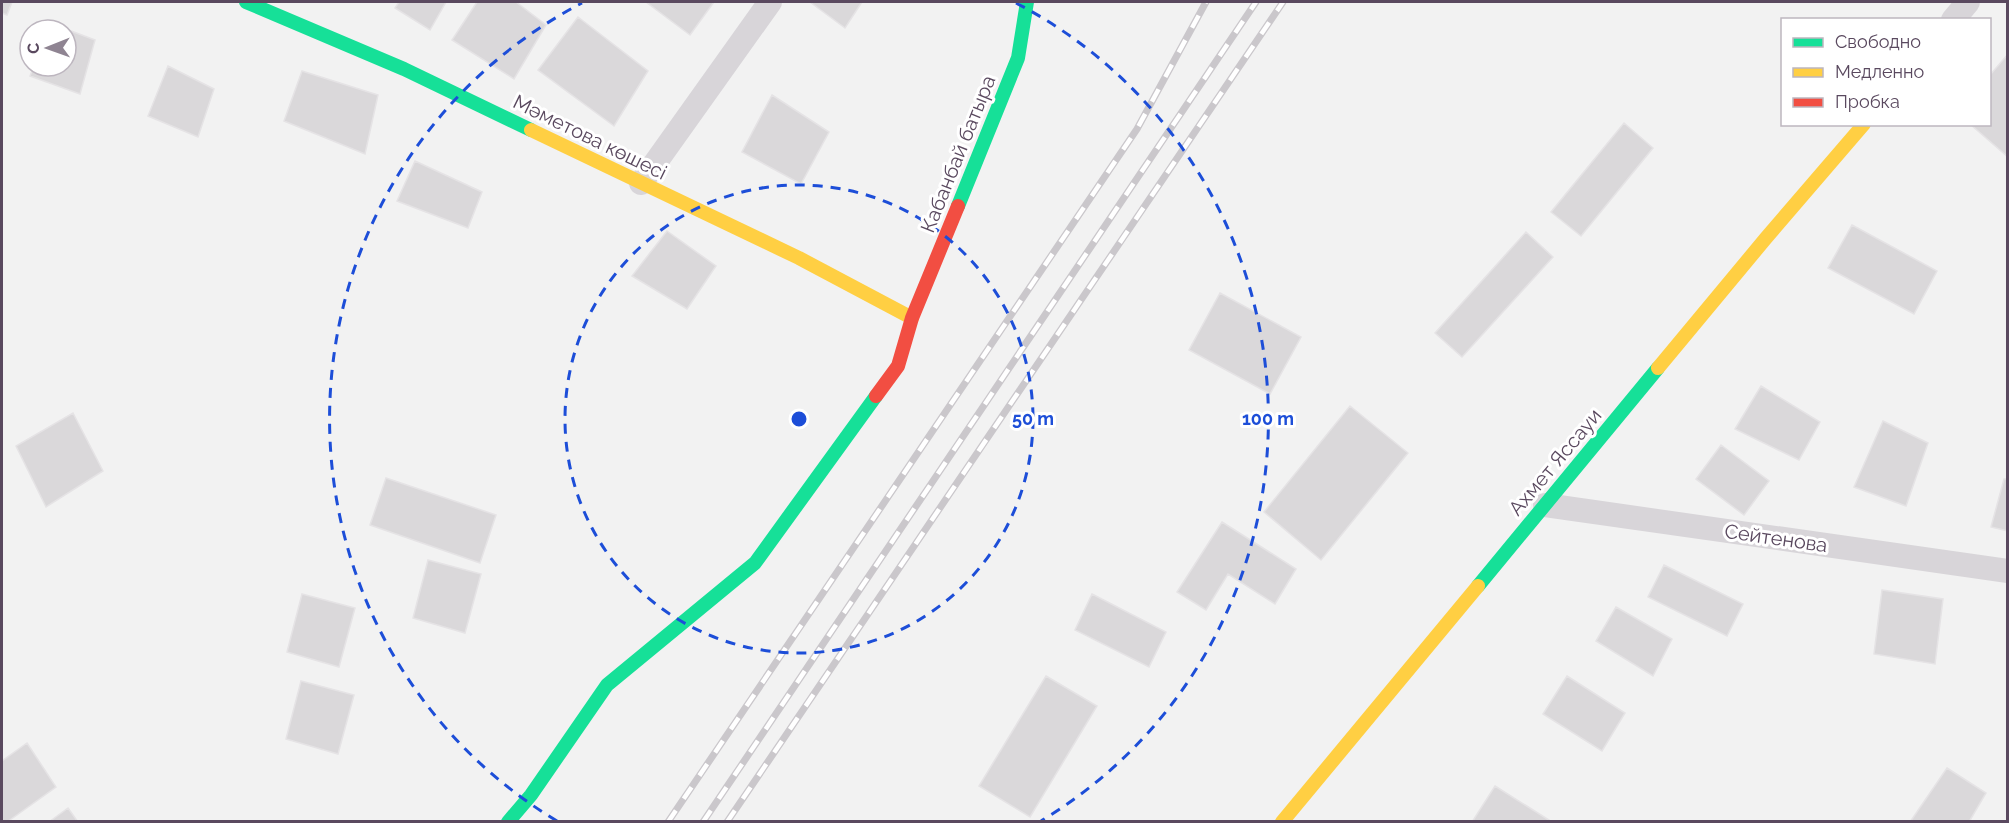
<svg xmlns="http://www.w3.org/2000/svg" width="2009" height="823" font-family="Raleway,sans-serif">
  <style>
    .building { fill: #dad8da; stroke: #e5e3e5; stroke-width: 1.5 }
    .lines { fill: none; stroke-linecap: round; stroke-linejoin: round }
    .street { stroke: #d8d5d9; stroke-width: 24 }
    .fast { stroke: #16e098; stroke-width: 14 }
    .slow { stroke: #ffcf43; stroke-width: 14 }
    .jam { stroke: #f24e42; stroke-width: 14 }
    .rail-casing { stroke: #cac7cb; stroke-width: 7 }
    .rail { stroke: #fff; stroke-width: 4.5; stroke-dasharray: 14; stroke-linecap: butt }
    .ring { fill: none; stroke: #1d4ed8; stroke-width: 3; stroke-dasharray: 10 8 }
    .labels { text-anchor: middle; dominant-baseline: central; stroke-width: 6; stroke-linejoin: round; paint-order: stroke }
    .street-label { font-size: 20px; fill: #5a495f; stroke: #fff }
    .centre { fill: #1d4ed8; stroke: #fff; stroke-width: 3 }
    .ring-label { font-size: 18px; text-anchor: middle; font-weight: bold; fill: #1d4ed8; stroke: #fff; stroke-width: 6; stroke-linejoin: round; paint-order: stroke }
  </style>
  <rect width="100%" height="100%" fill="#f2f2f2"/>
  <path class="building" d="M2,2h10l-5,13 -5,-2z
    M399,2h47l-16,28 -35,-22z
    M477,2h39l30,23 -32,54 -62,-39z
    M646,2h68l-24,33z
    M810,2h52l-17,26z
    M578,17l70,54 -34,55 -76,-56z
    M50,23l45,17 -15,54 -50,-18 4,-10h32v-36h-19z
    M2008,54v103l-38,-33h20v-49z
    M168,66l46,23 -16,48 -50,-21z
    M302,71l76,24 -13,59 -81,-33z
    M772,95l57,37 -28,52 -59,-32z
    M1624,123l29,25 -72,88 -30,-24z
    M415,161l67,31 -14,36 -71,-27z
    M1852,225l85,46 -23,43 -86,-46z
    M667,231l49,35 -29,43 -55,-33z
    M1526,232l27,25 -91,100 -27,-24z
    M1220,293l81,44 -31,57 -81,-44z
    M1761,386l59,36 -21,38 -64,-31z
    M1350,406l58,47 -87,107 -57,-48z
    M73,413l30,58 -57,36 -30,-61z
    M1883,421l45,22 -22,63 -52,-19z
    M1721,445l48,36 -25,34 -48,-36z
    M386,478l110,37 -16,48 -110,-38z
    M2004,479h4v52l-17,-4z
    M1222,522l74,47 -21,35 -47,-30 -22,36 -29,-18z
    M428,560l53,14 -16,59 -52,-15z
    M1664,565l79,39 -16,32 -79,-39z
    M1882,590l61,9 -8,65 -61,-10z
    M302,594l53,14 -16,59 -52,-15z
    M1092,594l74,38 -17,35 -74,-37z
    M1616,607l56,32 -19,37 -57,-35z
    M1046,676l51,30 -67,111 -51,-31z
    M1567,676l58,37 -23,38 -59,-37z
    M301,681l53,14 -16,59 -52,-15z
    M27,743l29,44 -49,35h-5v-61z
    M1947,768l39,25 -17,29h-59z
    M1495,786l54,34 -1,2h-76z
    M68,808l10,14h-29z"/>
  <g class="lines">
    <path class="street" d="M1953,20l15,-18
      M641,183l129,-181
      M1545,505l463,66"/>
    <path class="fast" d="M246,2l158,67 127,61
      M958,206l60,-148 9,-56
      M1478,586l180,-218
      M508,822l23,-27 76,-110 148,-122 121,-167"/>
    <path class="slow" d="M531,130l268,128 113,60
      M1658,368l108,-130 98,-114
      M1282,822l196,-236"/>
    <path class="jam" d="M876,396l22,-30 14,-48 46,-112"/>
    <defs>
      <path id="rail" d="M668,822l469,-693 69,-127
        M703,822l553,-820
        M727,822l556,-820"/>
    </defs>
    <use href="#rail" class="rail-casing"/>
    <use href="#rail" class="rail"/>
  </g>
  <g class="ring">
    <circle cx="799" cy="419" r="234"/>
    <path d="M557 821A469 469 0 0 1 582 3M1016 3A469 469 0 0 1 1041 821"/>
  </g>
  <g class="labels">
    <g class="street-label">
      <text transform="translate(590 137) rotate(26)">Мәметова көшесі</text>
      <text transform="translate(958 154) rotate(-68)">Кабанбай батыра</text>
      <text transform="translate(1555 462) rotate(-50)">Ахмет Яссауи</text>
      <text transform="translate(1776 538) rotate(8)">Сейтенова</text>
    </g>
  </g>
  <circle cx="799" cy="419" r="9" class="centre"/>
  <g class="ring-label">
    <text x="1033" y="425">50 m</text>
    <text x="1268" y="425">100 m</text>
  </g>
  <rect width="2009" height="823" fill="none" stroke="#5a495f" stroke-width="6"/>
  <rect x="1781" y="18" width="210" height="108" fill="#ffffff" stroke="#bdb6bf" stroke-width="1.5"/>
  <rect x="1793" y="38" width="30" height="9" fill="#16e098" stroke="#bdb6bf" stroke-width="1.5"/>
  <text x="1835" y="48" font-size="18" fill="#5a495f">Свободно</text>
  <rect x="1793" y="68" width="30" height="9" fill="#ffcf43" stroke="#bdb6bf" stroke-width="1.5"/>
  <text x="1835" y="78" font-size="18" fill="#5a495f">Медленно</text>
  <rect x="1793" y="98" width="30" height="9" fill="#f24e42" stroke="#bdb6bf" stroke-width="1.5"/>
  <text x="1835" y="108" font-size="18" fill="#5a495f">Пробка</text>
  <g transform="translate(48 48) rotate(269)"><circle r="28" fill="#ffffff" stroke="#bdb6bf" stroke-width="1.5"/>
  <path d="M0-4.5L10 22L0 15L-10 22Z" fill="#8f8492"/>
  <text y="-9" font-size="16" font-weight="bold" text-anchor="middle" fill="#5a495f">С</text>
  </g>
</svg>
